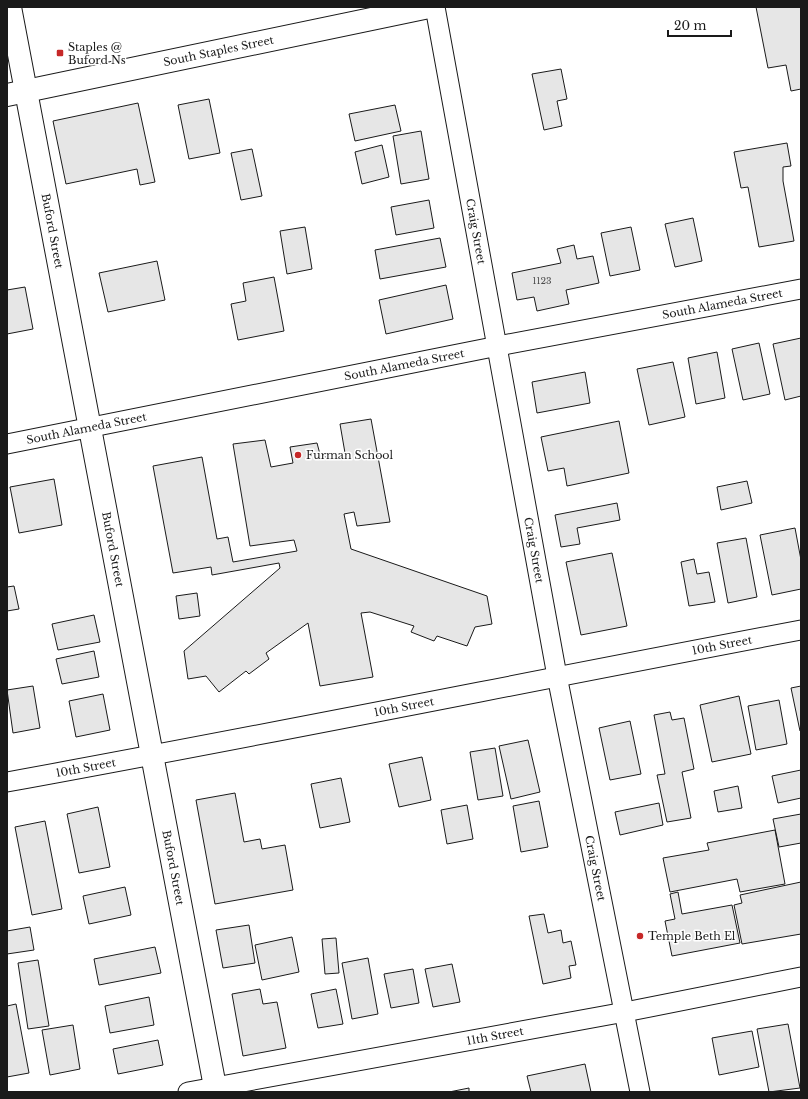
<svg xmlns="http://www.w3.org/2000/svg" width="808" height="1099" font-family="'Libre Baskerville',serif">
  <style>
    .building { fill: #e6e6e6; stroke: #1a1a1a }
    .lines { fill: none; stroke-linecap: round; stroke-linejoin: round }
    .minor-casing { stroke: #1a1a1a; stroke-width: 21 }
    .tertiary-casing { stroke: #1a1a1a; stroke-width: 24 }
    .primary-casing { stroke: #1a1a1a; stroke-width: 24 }
    .minor { stroke: #fff; stroke-width: 19 }
    .tertiary { stroke: #fff; stroke-width: 22 }
    .primary { stroke: #fff; stroke-width: 22 }
    .poi-dot { fill: #c62828; stroke: #fff; stroke-width: 1.5 }
    .labels { text-anchor: middle; dominant-baseline: central; stroke-width: 3; stroke-linejoin: round; paint-order: stroke }
    .number-label { font-size: 9px; fill: #4d4d4d }
    .poi-label { font-size: 11px; fill: #1a1a1a; stroke: #fff; text-anchor: start }
    .street-label { font-size: 11px; fill: #1a1a1a; stroke: #fff }
  </style>
  <rect width="100%" height="100%" fill="#fff"/>
  <path class="building" d="M756,7h45v82l-10,2 -5,-26 -18,3z
    M561,69l6,30 -10,2 5,25 -18,4 -12,-56z
    M209,99l11,54 -31,6 -11,-54z
    M138,103l17,79 -15,3 -3,-16 -71,15 -13,-63z
    M395,105l6,26 -46,10 -6,-27z
    M421,131l8,48 -28,5 -8,-48z
    M787,143l4,23 -8,1v14l11,60 -35,6 -11,-60 -7,1 -7,-36z
    M382,145l7,32 -27,7 -7,-32z
    M252,149l10,47 -21,4 -10,-47z
    M429,200l5,28 -38,7 -5,-28z
    M693,218l9,43 -27,6 -10,-43z
    M305,227l7,42 -25,5 -7,-43z
    M631,227l9,43 -30,6 -9,-43z
    M440,238l6,29 -66,12 -5,-29z
    M574,245l3,14 16,-3 6,27 -33,7 3,14 -32,7 -3,-14 -17,3 -5,-27 49,-10 -4,-14z
    M157,261l8,39 -57,12 -9,-39z
    M274,277l10,54 -46,9 -7,-36 15,-3 -3,-18z
    M446,285l7,34 -67,15 -7,-34z
    M25,287l8,42 -26,5v-44z
    M801,338v58l-16,4 -12,-56z
    M759,343l11,51 -27,6 -11,-51z
    M717,352l8,46 -29,6 -8,-46z
    M673,362l12,55 -36,8 -12,-56z
    M585,372l5,31 -53,10 -5,-31z
    M371,419l19,103 -33,4 -3,-14 -10,2 7,35 136,47 5,28 -17,3 -8,19 -30,-10 -3,5 -23,-9 3,-6 -44,-14 -9,1 12,64 -53,9 -12,-63 -42,30 3,6 -20,15 -3,-3 -27,21 -13,-16 -18,3 -4,-28 96,-83 -1,-5 -67,12 -1,-8 -38,6 -20,-107 49,-9 15,82 11,-2 5,25 64,-11 -3,-11 -44,6 -17,-102 32,-4 6,27 22,-4 -3,-16 27,-4 4,15 24,-5 -5,-29z
    M619,421l10,52 -62,13 -3,-18 -16,3 -7,-34z
    M54,479l8,46 -43,8 -9,-46z
    M747,481l5,22 -31,7 -4,-23z
    M617,503l3,17 -43,8 3,16 -19,3 -6,-32z
    M795,528l6,32v29l-29,6 -12,-60z
    M746,538l11,59 -29,6 -11,-60z
    M612,553l15,73 -46,9 -15,-73z
    M694,559l3,15 12,-2 6,30 -26,4 -8,-44z
    M14,586l5,23 -12,2v-24z
    M197,593l3,23 -21,3 -3,-23z
    M94,615l6,27 -42,8 -6,-26z
    M94,651l5,26 -37,7 -6,-25z
    M33,686l7,42 -27,5 -6,-43z
    M801,686v44l-1,1 -9,-43z
    M103,694l7,36 -34,7 -7,-36z
    M739,696l12,58 -39,8 -12,-57z
    M779,700l8,44 -31,6 -8,-44z
    M670,712l2,8 12,-2 10,51 -12,3 9,46 -24,4 -10,-47 8,-1 -11,-59z
    M630,721l11,53 -31,6 -11,-52z
    M528,740l12,52 -29,7 -12,-53z
    M495,748l8,48 -25,4 -8,-48z
    M422,757l9,43 -32,7 -10,-43z
    M801,770v28l-23,5 -6,-27z
    M341,778l9,44 -30,6 -9,-44z
    M738,786l4,22 -24,4 -4,-21z
    M235,793l9,49 16,-3 2,10 23,-4 8,45 -78,14 -19,-104z
    M539,801l9,46 -27,5 -8,-46z
    M659,803l4,22 -43,10 -5,-23z
    M467,805l6,34 -26,5 -6,-34z
    M98,807l12,60 -31,6 -12,-59z
    M801,814v29l-22,4 -6,-28z
    M45,821l17,88 -30,6 -17,-88z
    M775,830l10,54 -45,8 -3,-13 -67,13 -7,-34 46,-8 -2,-7z
    M801,882v52l-59,10 -8,-39 8,-2 -2,-8z
    M125,887l6,28 -42,9 -6,-28z
    M678,892l4,22 50,-9 8,38 -68,13 -7,-35 10,-2 -5,-25z
    M544,914l4,19 13,-3 2,13 8,-2 5,24 -7,1 2,12 -28,6 -14,-68z
    M249,925l6,38 -32,5 -7,-38z
    M30,927l4,23 -27,4v-23z
    M292,937l7,35 -37,8 -7,-35z
    M336,938l3,35 -14,1 -3,-35z
    M155,947l6,26 -62,12 -5,-26z
    M368,958l10,56 -26,5 -10,-56z
    M38,960l11,66 -21,3 -10,-66z
    M452,964l8,38 -27,5 -8,-38z
    M413,969l6,34 -28,5 -7,-34z
    M260,989l3,15 14,-2 9,46 -43,8 -11,-62z
    M336,989l7,35 -25,4 -7,-34z
    M149,997l5,28 -44,8 -5,-27z
    M16,1004l13,69 -22,4v-71z
    M788,1024l12,64 -31,4 -12,-63z
    M73,1025l7,44 -30,6 -8,-45z
    M752,1031l7,36 -40,8 -7,-37z
    M158,1040l5,25 -45,9 -5,-25z
    M585,1064l6,28h-60l-4,-16z
    M469,1088v4h-20z"/>
  <g class="lines">
    <defs>
      <g id="minor">
        <path id="s1" d="M435,7l122,669 83,416"/>
        <path id="s2" d="M7,444l491,-98 303,-57"/>
        <path id="s3" d="M7,782c265,-48 529,-102 794,-152"/>
        <path id="s4" d="M188,1092l437,-80 176,-35"/>
      </g>
      <g id="tertiary">
        <path id="s5" d="M10,7l206,1085"/>
      </g>
      <g id="primary">
        <path id="s6" d="M7,95l422,-88"/>
      </g>
    </defs>
    <use href="#minor" class="minor-casing"/>
    <use href="#tertiary" class="tertiary-casing"/>
    <use href="#primary" class="primary-casing"/>
    <use href="#minor" class="minor"/>
    <use href="#tertiary" class="tertiary"/>
    <use href="#primary" class="primary"/>
  </g>
  <g class="poi-dot">
    <rect x="56" y="49" width="8" height="8" rx="2"/>
    <circle cx="298" cy="455" r="4"/>
    <circle cx="640" cy="936" r="4"/>
  </g>
  <g class="labels">
    <g class="number-label">
      <text x="542" y="280">1123</text>
    </g>
    <g class="poi-label">
      <text x="68" y="47">Staples @<tspan x="68" dy="13">Buford Ns</tspan></text>
      <text x="306" y="455">Furman School</text>
      <text x="648" y="936">Temple Beth El</text>
    </g>
    <g class="street-label">
      <text stroke="none"><textPath href="#s6" startOffset="216">South Staples Street</textPath></text>
      <text stroke="none"><textPath href="#s5" startOffset="228">Buford Street</textPath></text>
      <text stroke="none"><textPath href="#s1" startOffset="228">Craig Street</textPath></text>
      <text stroke="none"><textPath href="#s2" startOffset="729">South Alameda Street</textPath></text>
      <text stroke="none"><textPath href="#s2" startOffset="405">South Alameda Street</textPath></text>
      <text stroke="none"><textPath href="#s2" startOffset="81">South Alameda Street</textPath></text>
      <text stroke="none"><textPath href="#s5" startOffset="552">Buford Street</textPath></text>
      <text stroke="none"><textPath href="#s1" startOffset="552">Craig Street</textPath></text>
      <text stroke="none"><textPath href="#s3" startOffset="728">10th Street</textPath></text>
      <text stroke="none"><textPath href="#s3" startOffset="404">10th Street</textPath></text>
      <text stroke="none"><textPath href="#s3" startOffset="80">10th Street</textPath></text>
      <text stroke="none"><textPath href="#s5" startOffset="876">Buford Street</textPath></text>
      <text stroke="none"><textPath href="#s1" startOffset="876">Craig Street</textPath></text>
      <text stroke="none"><textPath href="#s4" startOffset="312">11th Street</textPath></text>
    </g>
  </g>
  <rect width="808" height="1099" fill="none" stroke="#1a1a1a" stroke-width="16"/>
  <path d="M668 30v6h63v-6" fill="none" stroke="#1a1a1a" stroke-width="2"/>
  <text x="674" y="30" font-size="12" fill="#1a1a1a" stroke="#ffffff" stroke-width="3" paint-order="stroke">20 m</text>
</svg>
